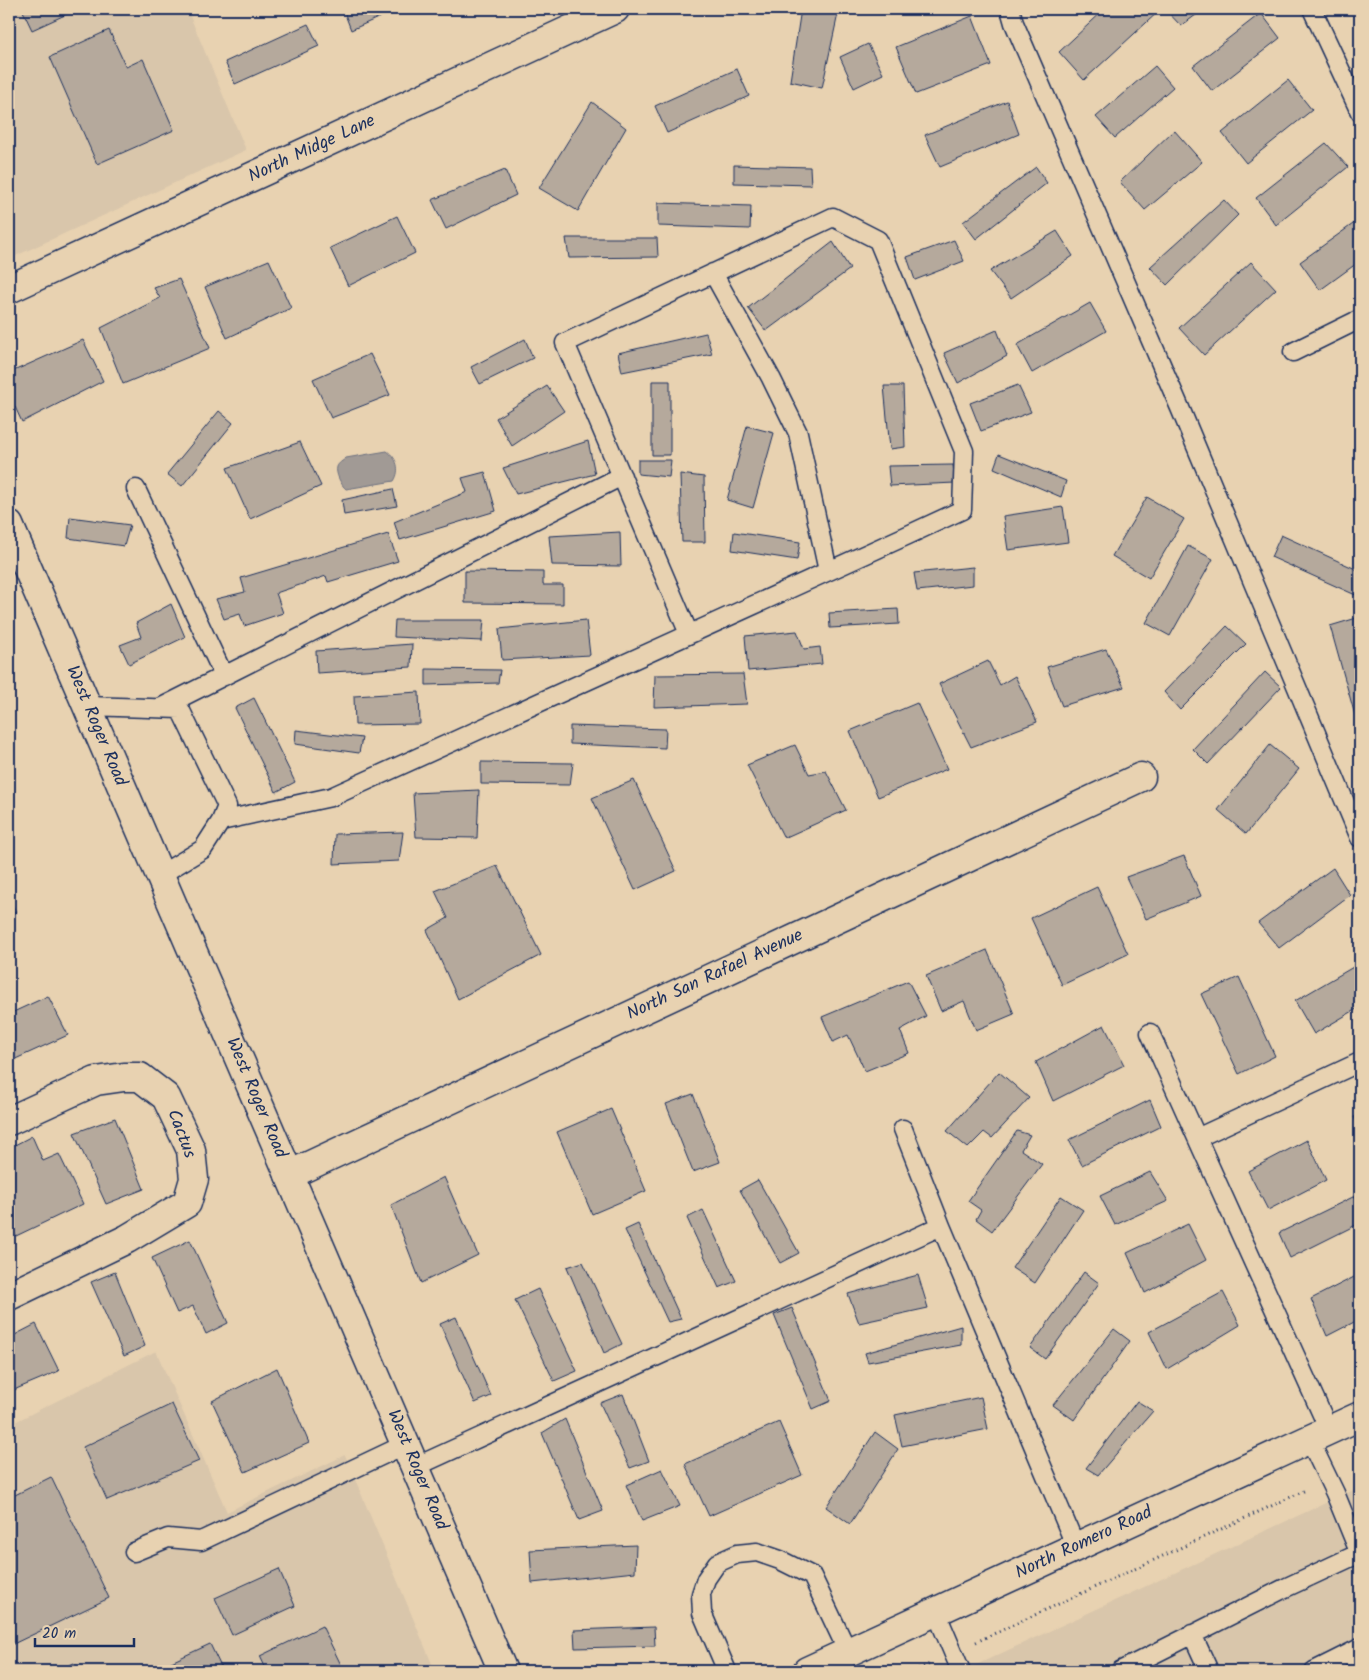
<svg xmlns="http://www.w3.org/2000/svg" width="1369" height="1680" font-family="Kalam,sans-serif">
  <style>
    .built { fill: #d9c6ab }
    .water { fill: #a19a95; stroke: #6b6f7f }
    .building { fill: #b5a99c; stroke: #1b2f5e }
    .lines { fill: none; stroke-linecap: round; stroke-linejoin: round }
    .lane-casing { stroke: #1b2f5e; stroke-width: 21 }
    .street-casing { stroke: #1b2f5e; stroke-width: 31 }
    .secondary-casing { stroke: #1b2f5e; stroke-width: 31 }
    .path { stroke: #1b2f5e; stroke-width: 3; stroke-dasharray: 1 4; stroke-linecap: butt }
    .lane { stroke: #e8d2b1; stroke-width: 18 }
    .street { stroke: #e8d2b1; stroke-width: 28 }
    .secondary { stroke: #e8d2b1; stroke-width: 28 }
    .labels { text-anchor: middle; dominant-baseline: central; stroke-width: 4; stroke-linejoin: round; paint-order: stroke }
    .street-label { font-size: 18px; fill: #1b2f5e; stroke: #e8d2b1 }
  </style>
  <rect width="100%" height="100%" fill="#e8d2b1"/>
  <filter id="ink" filterUnits="userSpaceOnUse"><feTurbulence type="fractalNoise" baseFrequency=".02" numOctaves="2"/><feDisplacementMap in="SourceGraphic" scale="10" xChannelSelector="R" yChannelSelector="G"/><feConvolveMatrix kernelMatrix="1 2 1 2 8 2 1 2 1" color-interpolation-filters="sRGB"/></filter>
  <g filter="url(#ink)">
    <path class="built" d="M9,9h178l59,141 -237,109z
      M156,1351l71,161 118,-57 90,216h-426v-246z
      M1360,1487v184h-397z"/>
    <path class="water" d="M387,451c10,7 14,19 7,30l-48,8c-5,-4 -11,-16 -9,-22 1,-4 6,-6 9,-9z"/>
    <path class="building" d="M22,9h56l-46,21z
      M343,9h55l-47,21z
      M801,9h38l-17,79 -32,-7z
      M1105,9h51l3,2 -75,69 -25,-28z
      M1165,9h39l-23,17z
      M1261,13l19,25 -68,53 -19,-25z
      M972,16l19,49 -75,29 -20,-47z
      M308,24l11,22 -84,38 -10,-22z
      M109,30l17,37 17,-8 31,71 -77,34 -47,-107z
      M868,44l15,30 -29,14 -14,-31z
      M1155,66l18,21 -58,51 -19,-21z
      M737,69l12,27 -82,37 -12,-27z
      M1288,80l24,30 -66,53 -24,-30z
      M1007,101l12,33 -79,33 -15,-32z
      M592,102l34,26 -48,83 -39,-23z
      M1174,130l28,32 -57,48 -25,-28z
      M1326,143l22,24 -72,58 -20,-27z
      M734,165l76,2 1,18 -77,-2z
      M1036,167l11,16 -71,56 -13,-17z
      M505,170l11,25 -70,34 -14,-29z
      M1224,200l14,15 -71,70 -17,-18z
      M658,203l93,3 -1,23 -92,-3z
      M397,216l18,37 -67,33 -18,-38z
      M1360,219v42l-40,29 -20,-28z
      M1057,231l16,25 -62,42 -21,-27z
      M566,238h91l1,19 -89,1z
      M954,240l10,21 -49,19 -8,-23z
      M833,242l17,27 -84,62 -18,-23z
      M269,260l22,48 -64,30 -22,-51z
      M1251,262l25,27 -72,66 -25,-27z
      M179,279l31,69 -87,36 -22,-56 59,-30 -6,-10z
      M1090,303l16,28 -74,42 -15,-28z
      M997,330l10,26 -49,27 -14,-30z
      M706,333l6,21 -90,18 -4,-19z
      M525,339l8,19 -53,26 -9,-17z
      M83,340l20,41 -81,41 -13,-28v-21z
      M370,354l20,41 -59,23 -18,-39z
      M652,381h18v74h-18z
      M1018,385l13,27 -50,19 -11,-28z
      M547,386l17,25 -52,35 -16,-28z
      M884,386h19l2,61 -15,2z
      M219,411l14,12 -51,63 -15,-12z
      M747,426l27,7 -21,75 -26,-8z
      M588,441l7,33 -79,20 -13,-26z
      M300,442l21,44 -71,33 -23,-51z
      M999,454l67,27 -5,16 -67,-29z
      M638,460h33l-2,17 -31,-3z
      M953,465l2,18 -65,3 -2,-20z
      M485,472l11,39 -96,29 -6,-18 73,-30 -5,-14z
      M680,474l24,3 1,65h-23z
      M393,489l4,17 -53,9 -2,-15z
      M1147,497l37,22 -35,59 -37,-22z
      M1063,507l5,35 -60,8 -5,-34z
      M70,517l60,8 -6,21 -56,-8z
      M620,532l1,34 -69,-1 -3,-29z
      M734,532l66,10 -3,18 -65,-10z
      M388,534l10,27 -70,21 -2,-6 -50,17 7,20 -39,13 -4,-12 -16,5 -8,-20 29,-7 -4,-14z
      M1281,535l79,36v26l-89,-40z
      M1188,546l25,13 -43,77 -24,-13z
      M973,567v18l-56,6 -3,-18z
      M465,571l78,1v13h20v19l-98,-1z
      M171,604l14,33 -56,27 -9,-19 21,-8 -5,-14z
      M898,609l1,15 -69,4 -1,-15z
      M1360,617v101l-4,1 -26,-93z
      M395,620h89l-2,21 -88,-4z
      M586,620l4,35 -88,5 -3,-31z
      M1227,626l19,18 -66,66 -16,-18z
      M797,631l7,18 16,-2 2,17 -74,7 -3,-35z
      M412,644l-1,23 -94,6 -1,-22z
      M1106,649l18,38 -62,19 -15,-39z
      M988,661l12,24 15,-9 22,46 -66,25 -32,-63z
      M426,669l74,1 -2,13 -72,2z
      M1265,672l16,15 -73,77 -15,-15z
      M743,674l4,30 -93,3 1,-32z
      M419,692l1,32 -65,1 -1,-29z
      M254,698l41,84 -19,10 -41,-84z
      M917,703l30,66 -69,28 -28,-66z
      M570,726l96,3 -1,19 -95,-4z
      M296,730l66,8 -3,15 -64,-9z
      M795,745l14,29 17,-3 20,39 -62,28 -37,-73z
      M1270,745l29,24 -53,65 -28,-24z
      M481,762l92,1 -3,22 -89,-1z
      M634,780l42,91 -41,19 -43,-92z
      M479,790l-2,48 -61,-1 -3,-44z
      M403,832l-4,29 -65,3 1,-30z
      M1184,856l17,40 -55,23 -20,-42z
      M497,866l44,89 -83,44 -31,-69 21,-12 -13,-27z
      M1333,868l17,27 -71,53 -21,-25z
      M1097,887l31,67 -66,31 -31,-67z
      M9,898l7,14 -7,4z
      M987,950l27,64 -38,16 -12,-29 -23,10 -15,-35z
      M1360,963v44l-46,27 -19,-33z
      M1239,977l36,79 -36,18 -38,-80z
      M908,981l18,35 -26,14 9,23 -44,18 -17,-36 -15,7 -11,-25z
      M48,996l20,39 -59,27v-48z
      M1104,1025l20,40 -71,36 -17,-39z
      M999,1072l30,26 -37,40 -8,-6 -16,16 -21,-17z
      M693,1094l27,68 -27,10 -27,-68z
      M1150,1100l11,26 -79,39 -13,-25z
      M611,1109l35,82 -54,23 -35,-82z
      M1360,1115v15l-6,-13z
      M115,1118l29,71 -38,15 -32,-71z
      M1017,1131l13,4 -9,15 21,14 -50,67 -16,-12 5,-9 -13,-9z
      M32,1136l11,25 16,-7 24,50 -67,32 -7,-13v-75z
      M1307,1140l19,40 -58,30 -20,-39z
      M1150,1172l18,29 -53,24 -15,-29z
      M444,1177l34,78 -57,28 -30,-78z
      M758,1180l41,73 -19,10 -40,-73z
      M1061,1196l22,14 -48,73 -23,-15z
      M1355,1196l5,10v17l-70,35 -11,-25z
      M703,1210l33,71 -17,7 -32,-70z
      M638,1224l43,95 -13,3 -43,-92z
      M1188,1224l18,36 -61,33 -18,-40z
      M190,1240l38,83 -22,11 -13,-28 -16,7 -25,-55z
      M583,1262l39,82 -18,9 -37,-86z
      M115,1272l30,74 -21,10 -33,-74z
      M1084,1272l15,11 -54,76 -15,-11z
      M1360,1274v45l-33,17 -16,-37z
      M918,1275l10,33 -69,15 -11,-29z
      M538,1289l39,82 -23,10 -39,-81z
      M1223,1292l17,33 -73,44 -18,-37z
      M792,1308l39,93 -18,8 -39,-94z
      M456,1317l35,79 -16,7 -35,-79z
      M36,1324l23,47 -50,21v-54z
      M961,1326v19l-93,17 -3,-9z
      M1114,1329l16,12 -56,79 -21,-15z
      M277,1368l32,75 -64,29 -33,-71z
      M623,1394l26,67 -19,7 -30,-65z
      M981,1397l7,32 -86,17 -7,-31z
      M1137,1401l16,10 -55,64 -12,-7z
      M172,1404l27,57 -92,39 -24,-53z
      M565,1419l38,92 -24,9 -37,-87z
      M779,1422l23,53 -93,41 -24,-52z
      M875,1432l23,17 -48,75 -24,-17z
      M662,1469l18,37 -38,15 -16,-36z
      M51,1477l58,121 -100,48v-148z
      M636,1545l-1,27 -103,11 -2,-33z
      M279,1569l16,37 -63,29 -17,-37z
      M322,1626l22,45h-77l-7,-15z
      M654,1627l1,19 -80,2 -1,-18z
      M210,1644l13,27h-71z
      M74,1663l4,8h-23z"/>
    <g class="lines">
      <defs>
        <path id="lane" d="M1010,9l4,14 166,385 180,430
          M1312,9l48,103
          M713,273l58,105 27,55 30,138
          M1293,352l67,-33
          M136,489l88,187
          M87,706l93,3 47,97 -6,15 -18,28 -43,26
          M160,708l462,-232
          M221,821l110,-24 577,-262 54,-25 2,-59 -86,-211 -45,-23 -268,126 124,291
          M1150,1033l47,105
          M903,1129l38,97
          M1329,1430l-132,-292 163,-76
          M1309,1439l26,54 25,61
          M415,1467l526,-241 135,321
          M134,1552l34,-14 33,3 205,-97
          M936,1612l25,59
          M1192,1634l17,37
          M1351,1653l9,18
          M727,1671l-25,-58 -1,-19 5,-15 11,-16 20,-9 20,-2 23,8 32,16 36,76
          M1120,1671l165,-83 75,-35
          M1314,1671l46,-23"/>
        <path id="street" d="M9,289l606,-280
          M9,1121l87,-40 28,-4h16l26,20 25,53 3,29 -7,24 -60,36 -118,57
          M289,1175l852,-398"/>
        <path id="secondary" d="M9,525l494,1146
          M807,1671l553,-255"/>
      </defs>
      <use href="#lane" class="lane-casing"/>
      <use href="#street" class="street-casing"/>
      <use href="#secondary" class="secondary-casing"/>
      <path class="path" d="M976,1642l330,-152
        M914,1671l16,-7"/>
      <use href="#lane" class="lane"/>
      <use href="#street" class="street"/>
      <use href="#secondary" class="secondary"/>
    </g>
  </g>
  <g class="labels">
    <g class="street-label">
      <text transform="translate(312 149) rotate(-25)">North Midge Lane</text>
      <text transform="translate(96 726) rotate(67)">West Roger Road</text>
      <text transform="translate(715 975) rotate(-25)">North San Rafael Avenue</text>
      <text transform="translate(256 1098) rotate(67)">West Roger Road</text>
      <text transform="translate(181 1134) rotate(69)">Cactus</text>
      <text transform="translate(417 1470) rotate(67)">West Roger Road</text>
      <text transform="translate(1084 1543) rotate(-25)">North Romero Road</text>
    </g>
  </g>
  <rect width="1369" height="1680" fill="none" stroke="#e8d2b1" stroke-width="30"/>
  <rect x="15" y="15" width="1339" height="1650" fill="none" stroke="#1b2f5e" stroke-width="2" filter="url(#ink)"/>
  <path d="M35 1638v8h99v-8" fill="none" stroke="#1b2f5e" stroke-width="2.5"/>
  <text x="42" y="1638" font-size="15" fill="#1b2f5e" stroke="#e8d2b1" stroke-width="4" paint-order="stroke">20 m</text>
</svg>
